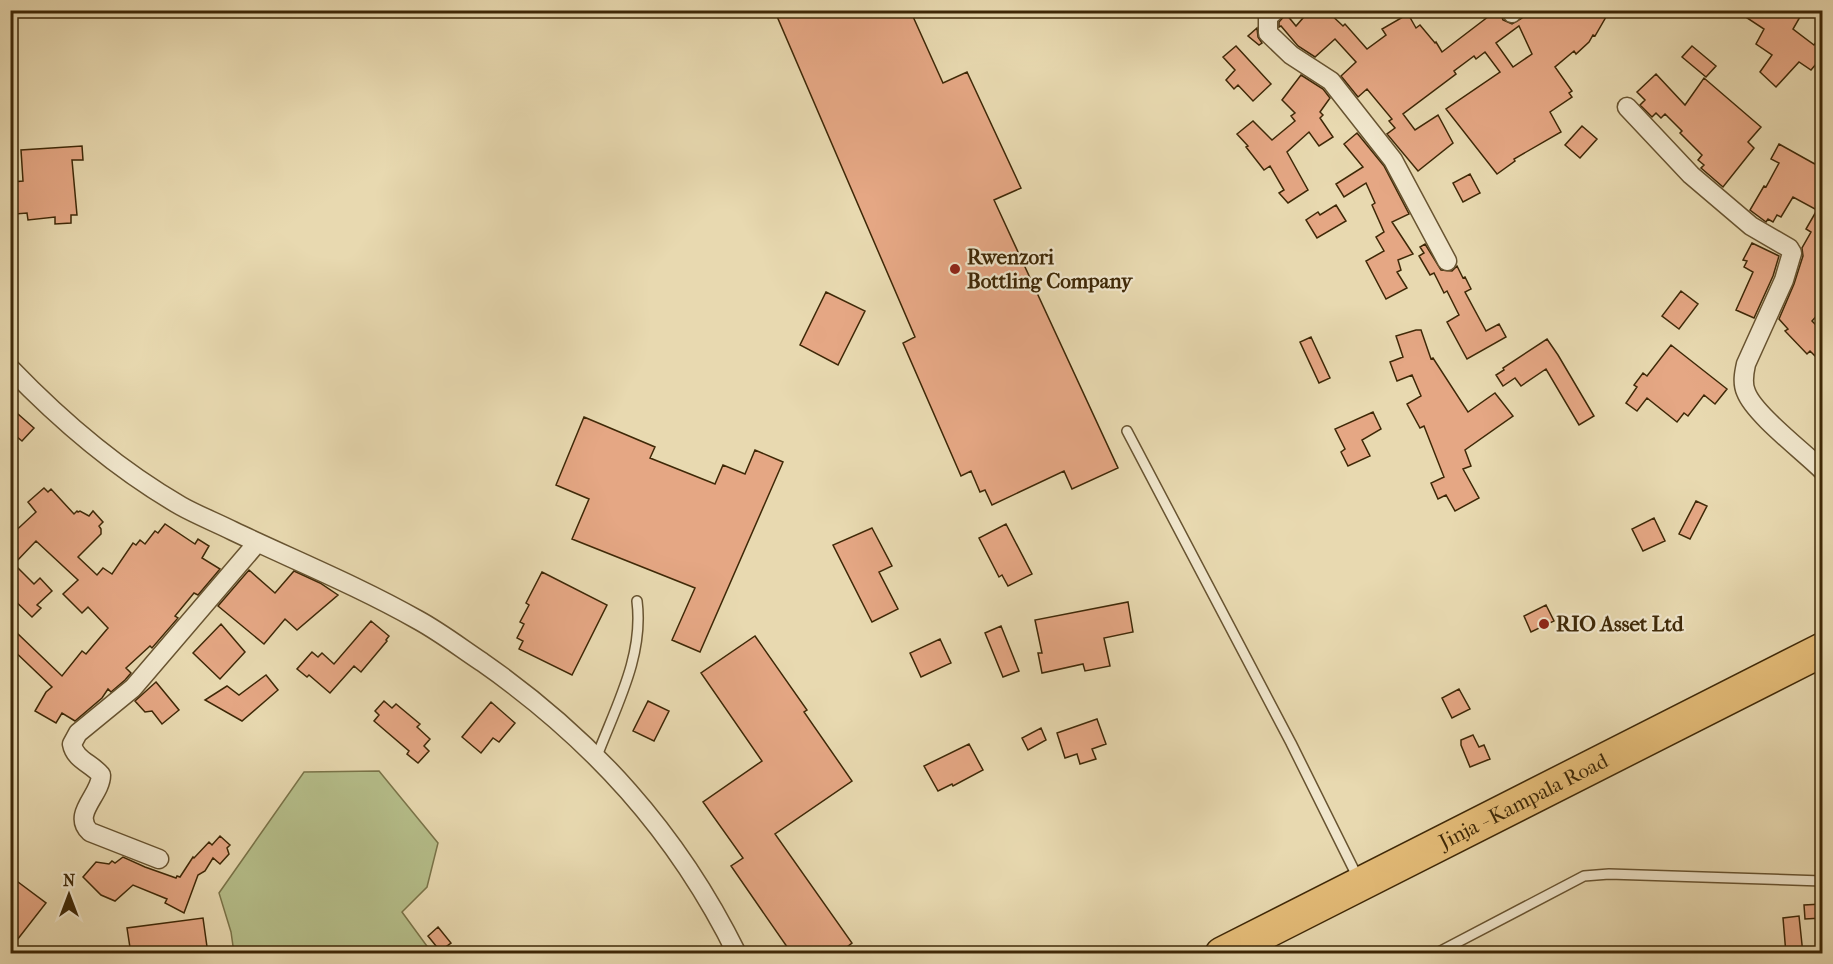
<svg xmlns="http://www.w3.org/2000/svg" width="1833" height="964" font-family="'IM FELL French Canon',serif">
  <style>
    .green { fill: #b6bf8b; stroke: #7a7449; stroke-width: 1.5 }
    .building { fill: #e5a784; stroke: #3e2807; stroke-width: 1.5; fill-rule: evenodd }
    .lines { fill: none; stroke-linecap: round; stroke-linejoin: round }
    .lane-casing { stroke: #685431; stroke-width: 12 }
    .street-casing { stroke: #685431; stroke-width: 21 }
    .highway-casing { stroke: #3e2807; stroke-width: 36 }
    .lane { stroke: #f0e6cc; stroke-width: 9 }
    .street { stroke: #f0e6cc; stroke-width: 18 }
    .highway { stroke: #e4bc78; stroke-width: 33 }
    .poi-dot { fill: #8f2418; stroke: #f0e6cc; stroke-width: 2 }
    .labels { text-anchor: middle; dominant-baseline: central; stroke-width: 4.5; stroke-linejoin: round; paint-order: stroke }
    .poi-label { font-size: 21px; font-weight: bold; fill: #3e2807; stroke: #f0e6cc; text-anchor: start }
    .street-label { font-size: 21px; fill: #3e2807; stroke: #f0e6cc }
  </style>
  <rect width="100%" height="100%" fill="#e8d9b0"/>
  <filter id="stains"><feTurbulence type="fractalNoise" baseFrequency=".00333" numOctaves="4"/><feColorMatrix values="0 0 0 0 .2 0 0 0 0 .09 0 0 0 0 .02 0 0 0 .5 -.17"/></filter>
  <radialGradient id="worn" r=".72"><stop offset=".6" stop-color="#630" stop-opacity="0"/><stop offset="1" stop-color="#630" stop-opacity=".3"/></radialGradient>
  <path class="green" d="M379,771l59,72 -11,44 -25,25 30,41h-198l-3,-21 -12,-39 85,-121z"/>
  <path class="building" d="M784,10h126l33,73 24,-11 54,116 -27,12 124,268 -46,21 -8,-18 -72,34 -7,-15 -5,2 -9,-21 -10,5 -58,-133 12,-6 -139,-323z
    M1310,10h16l17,16 2,-2 22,25 19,-14 -4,-6 26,-15 8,14 4,-3 15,18 1,-1 6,10 55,-42h2l4,10 9,4 10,-6 1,-8h87l-15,26 -2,-1 -4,7 -13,12 -2,-3 -19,16 17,24 -3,2 3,4 -22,15 11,20 -47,27 1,2 -18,13 -51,-65 54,-37 -15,-20 -9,7 -2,-3 -20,15 2,3 -53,40 12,16 23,-15 15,28 -35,28 -31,-37 8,-6 -6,-7 3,-2 -25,-30 -9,8 -17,-21 15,-14 -21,-23 -20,18 -17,-11 -17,-20 -2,1v-5l7,-8 10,12zM1519,26l13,28 -19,13 -17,-24z
    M1735,10h69l-11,19 21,16 8,-11v23l-11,13 -12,-8 -23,25 -16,-15 12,-17 -16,-11 8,-15z
    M1257,28l1,9 4,6 -3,2 -11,-9z
    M1236,46l35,38 -18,17 -15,-16 -4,4 -8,-9 9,-10 -12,-13z
    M1692,46l24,20 -10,11 -24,-20z
    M1656,74l29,31 19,-27 57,49 -13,15 6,6 -31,39 -22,-19 3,-3 -6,-5 4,-5 -22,-22 2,-2 -17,-17 -4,4 -5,-5 -4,4 -12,-12 5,-5 -8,-8z
    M1301,75l22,14 7,9 -10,14 3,3 -3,3 13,19 -14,9 -10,-14 -22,20 21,38 -20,13 -9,-10 5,-3 -14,-24 -6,4 -18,-23 2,-1 -11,-12 16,-13 19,19 23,-19 -4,-5 4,-3 -13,-13z
    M1582,126l15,13 -17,19 -15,-13z
    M1357,133l27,33 25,48 -17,8 21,32 -15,6 3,10 -4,2 10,16 -21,11 -20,-38 18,-10 -8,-14 8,-5 -12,-27 3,-2 -9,-20 -22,14 -8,-13 27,-17 -19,-23z
    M1779,144l43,24v142l-10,11 10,10v32l-12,-12 -3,3 -22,-23 3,-2 -9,-10 15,-35 9,-28 -1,-8 9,-16 -5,-3 11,-19 -24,-13 -12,20 -4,-2 -4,7 -5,-3 -2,3 -16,-12 14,-24 2,1 13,-24 -8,-4z
    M82,146l1,14h-11l5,55h-6v8l-16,1v-7l-27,3 -1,-7 -12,1 -3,-32 11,-1 -2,-31z
    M1470,174l10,19 -17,9 -10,-19z
    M1336,205l10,16 -29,17 -11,-18 12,-8 2,3z
    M1752,243l27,13 -6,20 -19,42 -18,-8 17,-38 -9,-5 3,-6 -4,-1z
    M1425,244l16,26 11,1 5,-5 6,12 2,-1 6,12 -6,3 21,39 13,-7 7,13 -39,22 -20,-37 12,-7 -12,-24 -3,2 -10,-20 -4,2 -11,-19 5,-3 -4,-6z
    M1681,291l17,13 -19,25 -17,-13z
    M826,292l39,19 -27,54 -38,-20z
    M1416,330h5l10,29 2,-1 35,54 27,-19 18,23 -48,34 6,16 -8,3 16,29 -24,13 -9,-16 -8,4 -7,-16 13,-6 -20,-51 -4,2 -13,-24 14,-8 -9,-21 -15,6 -7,-19 13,-5 -7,-21z
    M1311,337l19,41 -11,5 -19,-41z
    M1547,339l11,16 36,61 -15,9 -33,-56 -25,17 -6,-8 -12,8 -7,-11 8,-5 -1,-2z
    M1671,345l56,44 -12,15 -11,-9 -16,21 -4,-3 -7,9 -30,-24 -10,13 -11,-8 11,-16 -3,-2 9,-12 4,3z
    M10,407l24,21 -12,13 -12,-10z
    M1373,412l8,17 -19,11 8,16 -22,10 -7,-14 4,-3 -10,-20z
    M584,417l71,30 -5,11 65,26 8,-19 22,9 10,-24 28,12 -83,190 -28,-12 23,-52 -123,-49 17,-40 -33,-14z
    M44,488l4,4 3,-3 23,25 3,-3 1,1 2,-1 9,5 4,-5 10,11 -4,4 2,3v5l-23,23 19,18 6,-7 9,6 21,-31 3,2 4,-5 5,4 10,-13 3,2 7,-9 30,20 3,-5 11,7 -7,12 18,11 -22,26 -4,-2 -19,23 3,2 -26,30 -2,-2 -24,22 5,5 -6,7 -14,12 -3,-3 -6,9 -27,23 -13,-8 -6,10 -21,-12 11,-19 6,-5 -42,-40v-8l7,-6 45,43 20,-25 4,3 22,-26 -20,-21 -6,6 -19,-19 15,-14 -42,-39 -22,23 20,20 6,-6 12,13 -15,14 4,3 -9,9 -22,-21v-60l26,-24 -8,-10z
    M1696,501l11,5 -17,33 -11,-5z
    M1654,518l11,23 -22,10 -11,-22z
    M1006,524l26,50 -24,12 -6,-11 -3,2 -20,-39z
    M872,528l20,38 -13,6 19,37 -26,13 -39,-77z
    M249,570l26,23 19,-22 26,12 18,12 -41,35 -12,-11 -21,25 -46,-38z
    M542,572l65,33 -35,70 -53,-26 4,-8 -6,-3 7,-14 -4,-2 9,-17 -3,-2z
    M1128,602l5,30 -29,6 6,28 -25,5 -2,-7 -41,9 -4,-20h4l-7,-33z
    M1546,605l8,16 -23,11 -7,-16z
    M371,621l18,15 -3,4 1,1 -26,31 -7,-6 -24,27 -21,-18 -2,2 -10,-8 15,-17 6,5 4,-4 12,11z
    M221,624l24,28 -25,27 -27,-26z
    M1001,626l18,45 -16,6 -18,-44z
    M755,636l52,74 -3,2 48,69 -77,53 77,109 -14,11h-46l-61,-88 12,-8 -40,-56 59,-41 -61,-88z
    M940,639l11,24 -30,14 -11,-24z
    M266,675l12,15 -36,31 -37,-21 22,-14 12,9z
    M156,682l23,28 -17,14 -10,-13 -7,1 -10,-11z
    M1459,689l11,20 -18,9 -10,-20z
    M384,701l8,7 4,-4 24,20 -3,3 13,12 -6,7 5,5 -11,12 -11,-9 2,-3 -35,-30 5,-6 -4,-4z
    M648,701l21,10 -15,30 -21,-10z
    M491,702l24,21 -16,19 -6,-4 -12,15 -19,-16z
    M1097,719l9,25 -14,5 4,10 -16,5 -3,-10 -12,4 -8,-25z
    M1041,728l5,12 -18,10 -6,-12z
    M1473,735l6,12 5,-2 6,14 -20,8 -9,-22v-5z
    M969,744l14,26 -30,16 -1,-2 -14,7 -14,-25z
    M220,836l10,9 -3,3 2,6 -9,10 -7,-6 -8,13 -7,4 -14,38 -19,-10 2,-4 -34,-14 -18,16 -14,-6 -18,-18 13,-15 13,2 3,-3 3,2 8,-6 22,10 31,11 1,-2 3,1 13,-20 1,1 15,-16 3,3z
    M10,876l36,27 -36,46z
    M1822,904v14l-17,1 -1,-14z
    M1799,916l4,38h-17l-3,-36z
    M203,918l5,36h-77l-4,-26z
    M438,927l13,16 -11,8 -12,-15z"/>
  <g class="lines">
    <defs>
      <path id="lane" d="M1127,431l164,312 67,135
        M597,756c19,-50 47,-100 40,-155
        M1435,954l149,-78 25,-2 213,7"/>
      <path id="street" d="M1276,10l-8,7v16l23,22 40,26 7,9 55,70 54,101
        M1510,10l2,3
        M1627,107l64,68 60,51 38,22 3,5 -8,27 -38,84c-2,9 -4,19 0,28 8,22 58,60 76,78
        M10,368c51,53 107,101 171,138 16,9 34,16 52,25 61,29 125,55 185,89 22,12 43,28 64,42 110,77 195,170 255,292
        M159,859l-69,-27c-19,-18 11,-37 11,-57 -10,-12 -26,-15 -29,-31l6,-11 55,-45 124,-145"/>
      <g id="highway">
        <path id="s1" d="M1222,954l600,-304"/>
      </g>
    </defs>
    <use href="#lane" class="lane-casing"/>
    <use href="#street" class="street-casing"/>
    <use href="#highway" class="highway-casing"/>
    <use href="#lane" class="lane"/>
    <use href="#street" class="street"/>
    <use href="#highway" class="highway"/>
  </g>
  <g class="poi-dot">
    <circle cx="955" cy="269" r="6"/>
    <circle cx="1544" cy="624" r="6"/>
  </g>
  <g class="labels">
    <g class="poi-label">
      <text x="967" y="257">Rwenzori<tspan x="967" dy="24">Bottling Company</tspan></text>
      <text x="1556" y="624">RIO Asset Ltd</text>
    </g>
    <g class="street-label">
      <text stroke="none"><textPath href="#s1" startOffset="338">Jinja - Kampala Road</textPath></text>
    </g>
  </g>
  <rect width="1833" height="964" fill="none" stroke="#e8d9b0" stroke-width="36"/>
  <rect x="12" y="12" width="1809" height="940" fill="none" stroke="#3e2807" stroke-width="3"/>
  <rect x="18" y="18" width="1797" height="928" fill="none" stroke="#3e2807" stroke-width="1.5"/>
  <g transform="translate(69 895)" stroke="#f0e6cc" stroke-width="4.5" paint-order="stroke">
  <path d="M0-4.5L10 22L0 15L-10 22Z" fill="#3e2807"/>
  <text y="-9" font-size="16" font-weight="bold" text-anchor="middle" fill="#3e2807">N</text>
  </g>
  <rect width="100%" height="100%" filter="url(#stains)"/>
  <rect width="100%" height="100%" fill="url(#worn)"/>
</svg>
